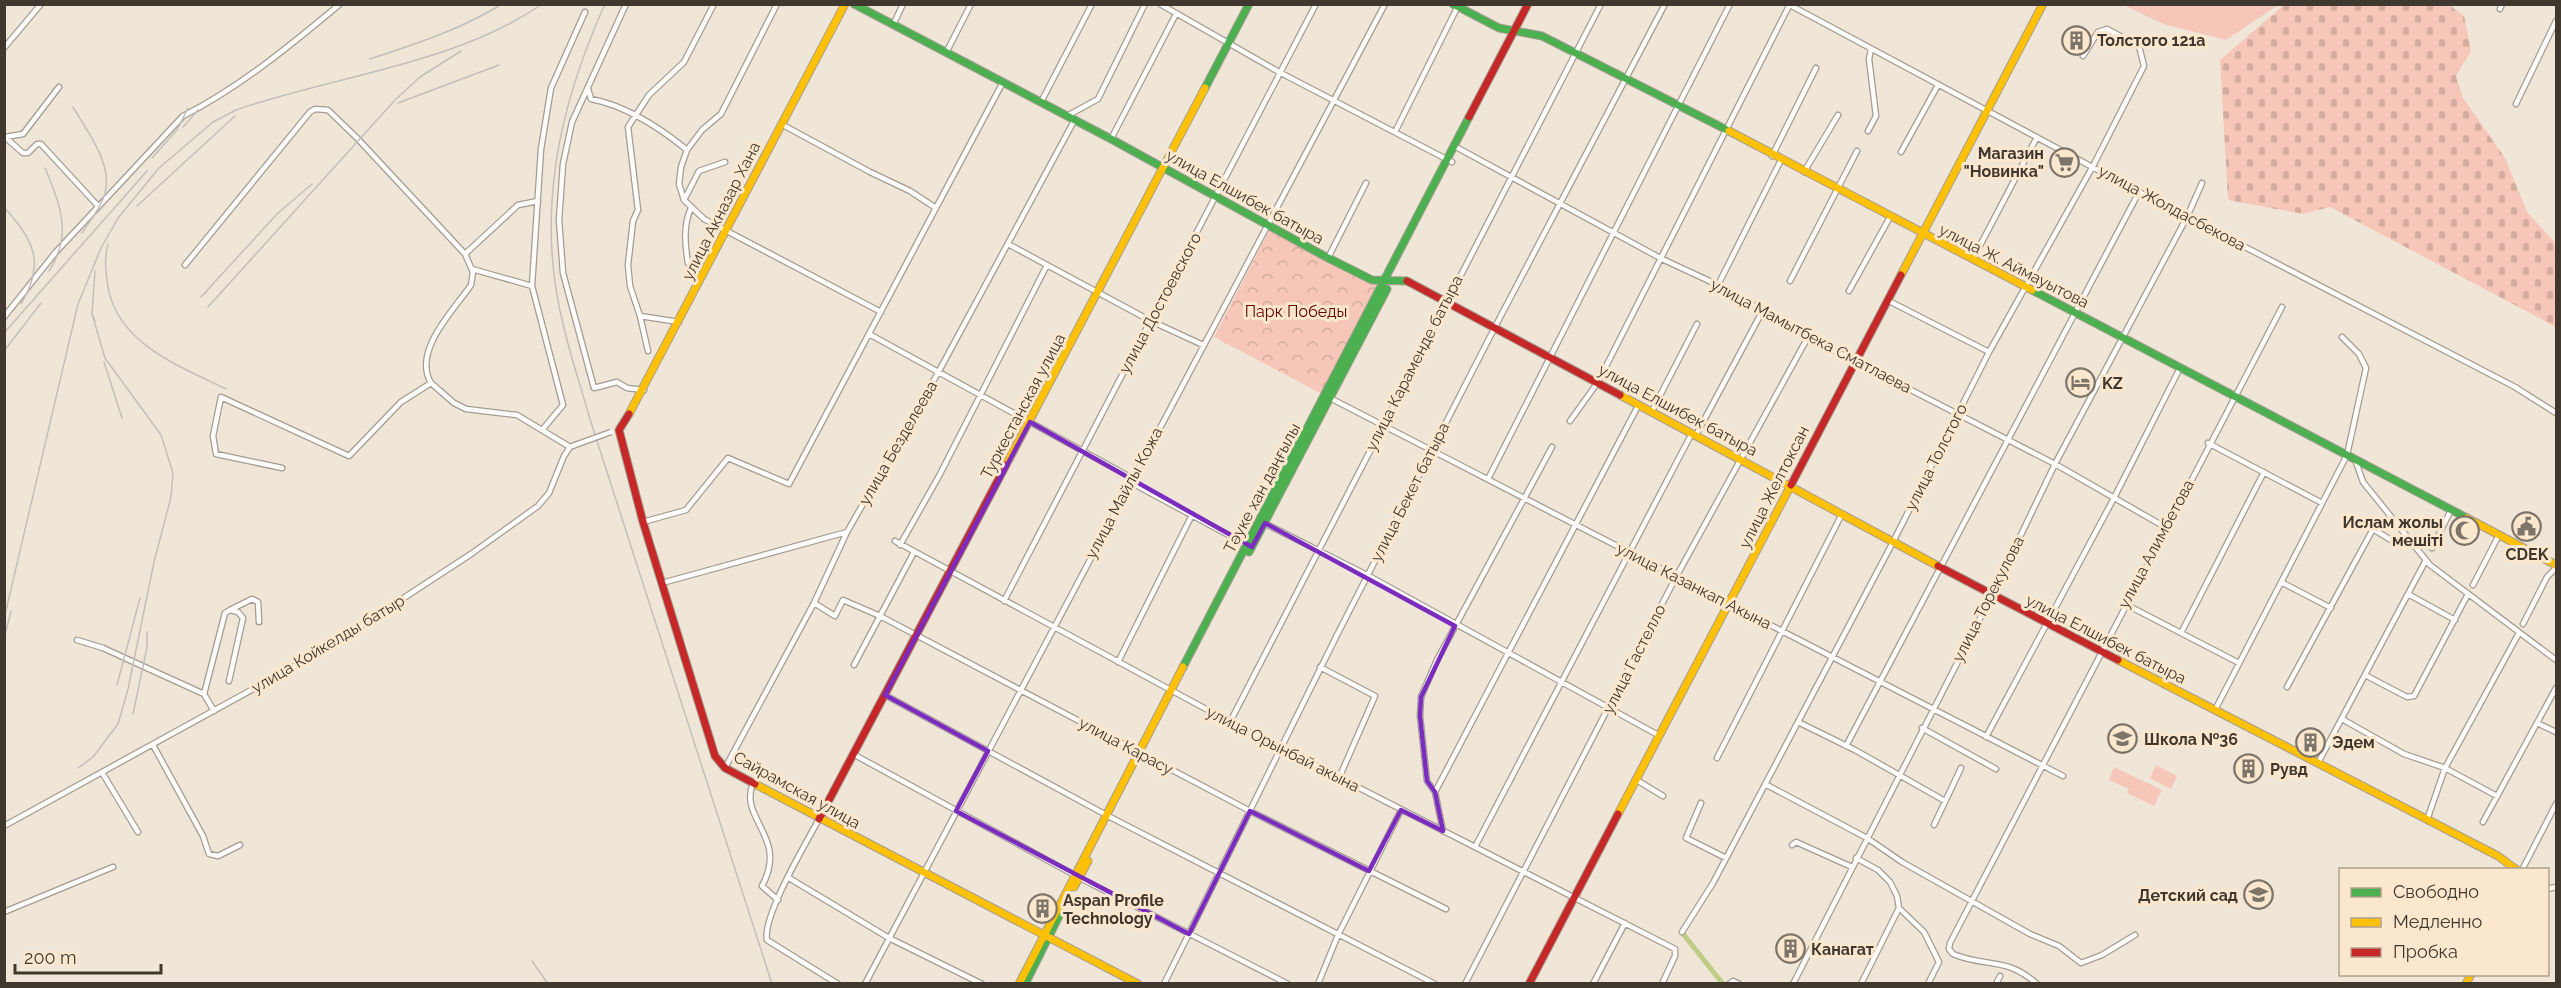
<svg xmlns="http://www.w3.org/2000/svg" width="2561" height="988" font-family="Raleway,sans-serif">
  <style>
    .grass { fill: #f6c6b9 }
    .cemetery { fill: url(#cemetery-stones) }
    .park { fill: url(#park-crowns) }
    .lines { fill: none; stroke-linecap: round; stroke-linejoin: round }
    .canal { stroke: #c0cc85; stroke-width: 5 }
    .street-casing { stroke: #a49c92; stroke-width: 7 }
    .fast-casing { stroke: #a49c92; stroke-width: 9 }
    .slow-casing { stroke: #a49c92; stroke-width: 9 }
    .jam-casing { stroke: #a49c92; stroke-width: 9 }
    .street { stroke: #fdfbf9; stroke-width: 4.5 }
    .fast { stroke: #4caf50; stroke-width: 7 }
    .slow { stroke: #ffc107; stroke-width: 7 }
    .jam { stroke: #c62828; stroke-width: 7 }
    .rail { stroke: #c1bfbc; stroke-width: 1.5 }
    .street-bridge-casing { stroke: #a49c92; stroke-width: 7; stroke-linecap: butt }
    .street-bridge { stroke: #fdfbf9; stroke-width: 4.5 }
    .marked { fill: none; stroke: #7b2cbf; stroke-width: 4.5; stroke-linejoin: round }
    .labels { text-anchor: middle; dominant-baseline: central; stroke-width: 6; stroke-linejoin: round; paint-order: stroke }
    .poi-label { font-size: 16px; font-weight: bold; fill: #40382f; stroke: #fae7cd; text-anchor: start }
    .street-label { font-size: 16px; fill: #40382f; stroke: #fae7cd }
    .park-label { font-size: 16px; fill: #5e0102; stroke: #fae7cd }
  </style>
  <defs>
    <pattern id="cemetery-stones" width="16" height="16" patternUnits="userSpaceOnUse" patternTransform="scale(1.5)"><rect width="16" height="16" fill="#f6c6b9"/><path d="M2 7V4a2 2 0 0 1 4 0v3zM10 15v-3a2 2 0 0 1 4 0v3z" fill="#d4ab9f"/></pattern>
    <pattern id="park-crowns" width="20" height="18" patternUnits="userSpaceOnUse" patternTransform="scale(1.5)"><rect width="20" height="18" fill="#f6c6b9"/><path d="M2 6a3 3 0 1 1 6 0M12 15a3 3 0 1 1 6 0" fill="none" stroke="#d4ab9f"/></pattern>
  </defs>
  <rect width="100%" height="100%" fill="#f0e6d8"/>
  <path class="grass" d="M2124,5h154l-52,35 -63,-16z
    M2156,765l21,11 -6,13 -21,-11z
    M2114,767l48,23 -8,16 -27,-13 2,-4 -20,-9z"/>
  <path class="cemetery" d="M2285,4l164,1 15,11 7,35 -15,25 7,22 42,60 22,54 29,32v83l-226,-120 -27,7 -75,-14 -8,-140z"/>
  <path class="park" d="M1270,229l108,56 -56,109 -108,-57z"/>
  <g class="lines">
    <path class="canal" d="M1684,935l39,49"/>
    <defs>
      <path id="street" d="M626,4l-54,118 -9,42 -4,56 4,53 31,115 23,-6 10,6 17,2
        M777,4l-56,110 -19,16 -15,20 -6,17 -2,17 5,16 20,19 177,93
        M1160,4l119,68 173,90
        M1788,4l351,188 376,195 41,26
        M2500,9l2,-5
        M893,25l10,-21
        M4,48l37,-44
        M946,53l25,-49
        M588,89l3,10c36,7 68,28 96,51
        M1041,102l51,-98
        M2516,104l40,-83
        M1067,116l31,-17 47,-95
        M781,124l89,48 40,19 26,17
        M1868,131l8,-15 -7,-57 2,-10
        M1395,132l63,-126
        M5,137l18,-3 36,-47
        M6,138l17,15h5l9,-9h4l57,62
        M1111,139l65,-125
        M1456,147l206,112 56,26 90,52 247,127 110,63
        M1901,152l37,-67
        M1772,156l44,-88
        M1804,172l34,-57
        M684,200l15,-29 26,-9
        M1008,244l143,77 52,24
        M465,254l53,-49 20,-4
        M1328,258l38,-75
        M1973,259l64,-122
        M688,263c-3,-18 -5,-38 3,-55
        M185,265l125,-153 5,-3 13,1 29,28 108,116 8,18 -2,13c-17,25 -59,66 -40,98
        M472,269l60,17
        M1790,281l67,-130
        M1718,285l63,-125
        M1849,291l41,-74
        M1887,300l102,52
        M640,316l8,35
        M4,317l51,-64 128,-137c57,-29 108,-71 157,-112
        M679,322l-39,-6 -10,-30 -2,-21 5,-44 5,-11 -10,-83 21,-32 35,-33 30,-58
        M869,334l263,144
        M1330,398l733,378
        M1652,411l45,-87
        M1570,421l28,-39 192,-378
        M542,430l21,-25 -31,-119 9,-137 10,-61 34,-76
        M1696,435l66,-123
        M2208,443l114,60
        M2355,459l8,23 67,83 126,95
        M282,468l-66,-14 -3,-18 8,-39 128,59 52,-54 30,-19 23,20 12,6 51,6 53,32
        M1488,479l242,-475
        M1130,482l119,64
        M643,522l43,-12 42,-52 61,26 214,-402
        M1264,523l103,52 291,160
        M895,541l335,181 445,227v7l-13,28
        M900,545l39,-69 108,-211
        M2432,548l19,-38
        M2281,582l50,26
        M662,583l185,-51
        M2473,585l26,-50
        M2408,594l47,26
        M1004,601l312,-597
        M814,603l21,13 8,-16 37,16 370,195 196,98
        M2125,604l114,59
        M230,610l22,-11 6,3 1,20
        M2523,624l24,-47 9,-9
        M2181,633l83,-161
        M77,640l26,8 101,46 10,17
        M1118,662l74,-147
        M854,665l60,-113
        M1320,667l55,29 -36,82
        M2365,675l42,22 7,-1 54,-102
        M2287,687l86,-158 18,11
        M204,694l21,-81 5,-3 8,2 5,6 -14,63
        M885,695l225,122 325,167
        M2215,710l132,-255 19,-87 -7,-14 -17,-17
        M2342,719l62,35 41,14 52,28
        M1230,722l371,-718
        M1798,722l57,28 90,51
        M2537,723l19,9
        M1922,728l74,41
        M1986,737l128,-239 66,-130
        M153,745l50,91 6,18 9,2 22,-11
        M1846,746l293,-554
        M853,754l227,124 208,106
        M1717,758l125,-244
        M2318,763l108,-203
        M725,768l89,-165 33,-71 92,-161 135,-250
        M103,774l35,58
        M1635,779l28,17
        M753,783c-15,36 36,54 9,103l16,14
        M1765,784l102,54 35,24 128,72 29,12 22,17 21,-8 33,-20
        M1435,792l-8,-11 -7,-65 1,-19 16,-37 115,-213
        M1701,803l-15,35 40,20
        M819,819c-13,24 -57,98 -52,121l71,44
        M2427,820l18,-52 74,-135
        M2483,822l73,-134
        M1934,825l27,-57
        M4,826l320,-176 147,-96 67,-48 11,-13 15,-37 6,-9 5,-2
        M1443,831l-8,-39 204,-388
        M1792,845l4,-3 56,25
        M1475,847l217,-414
        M1856,858l22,12 12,12 7,14 2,12 25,24 15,30 -11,22
        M2522,870l34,-66
        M789,878l100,60 93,46
        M2548,889l8,-2
        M4,912l109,-45
        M1682,932l31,-49 180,-341 96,-190 104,-186 51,-100 -5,-20 -32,-17 -9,3 -15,24
        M865,984l520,-980
        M1164,984l173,-349 158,-308 170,-323
        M1318,984l20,-49 63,-125
        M1465,984l211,-407 132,-240
        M1593,984l32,-61
        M1729,984l4,-3 6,3
        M1793,984l199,-389 63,-131 132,-247 15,-34
        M1861,984l38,-76
        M1996,984l4,-8
        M2037,984c-31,-28 -51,-16 -84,-30l-4,-5 1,-6 332,-636"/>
      <path id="fast" d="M854,4l257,135 217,119 44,22 35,1
        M1453,4l46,24 43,8 187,95
        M1205,88l44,-84
        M2032,290l435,228
        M1249,552l138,-263
        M1183,667l286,-550
        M1025,984l35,-70"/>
      <path id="slow" d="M1729,131l303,159
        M1901,275l142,-271
        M1620,395l318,171
        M629,414l216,-410
        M1006,465l199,-377
        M2467,518l89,47
        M2118,660l380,196 19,14
        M755,784l383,200
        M1618,814l173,-329
        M1074,887l14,-26
        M1019,984l164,-317
        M2466,984l5,-10"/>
      <path id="jam" d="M1469,117l59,-113
        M1407,281l213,114
        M629,414l-10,16 24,92 72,234 10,12 30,16
        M1791,485l110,-210
        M1938,566l180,94
        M819,819l187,-354
        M1529,984l89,-170"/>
    </defs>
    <use href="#street" class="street-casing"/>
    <use href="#fast" class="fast-casing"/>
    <use href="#slow" class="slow-casing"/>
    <use href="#jam" class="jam-casing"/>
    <use href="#street" class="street"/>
    <use href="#fast" class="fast"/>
    <use href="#slow" class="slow"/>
    <use href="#jam" class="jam"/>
    <path class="rail" d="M605,4c-47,104 -70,212 -41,324 7,30 17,59 25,88l183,568
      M370,59c45,-15 90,-29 132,-55
      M398,103l101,-38
      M73,107c14,24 40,57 32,86 -4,15 -15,28 -23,40
      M183,127l15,-17
      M152,158l25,-28 11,-22
      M45,168c15,36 28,67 4,103
      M137,206l98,-90
      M4,207c30,34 42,56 17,97
      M108,244c-3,11 -3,24 -1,36 6,62 70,85 119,109
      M95,271l-3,43 3,7
      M201,297l77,-84 34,-29
      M208,307l187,-207 25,-23 41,-26
      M4,333l143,-162
      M4,351l37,-48
      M104,362l18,56
      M4,619l74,-315 23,-56 17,-30 41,-50 54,-46 23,-12c98,-34 220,-46 306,-106
      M4,639l7,-28
      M117,685l23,-87
      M133,714l14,-67v-15
      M78,768l15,-11 25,-33 10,-35 26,-127 17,-65 2,-24 -12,-38 -56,-77 -13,-44
      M532,961l16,23"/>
    <defs>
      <path id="street-bridge" d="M575,445l36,-13"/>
    </defs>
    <use href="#street-bridge" class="street-bridge-casing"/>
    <use href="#street-bridge" class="street-bridge"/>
  </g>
  <path class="marked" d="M1030,422l222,125 13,-24 190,103 -34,71 -1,19 7,65 8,11 8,39 -42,-21 -32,61 -119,-60 -61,123 -233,-123 32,-60 -103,-56z"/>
  <defs>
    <symbol id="building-ring" viewBox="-11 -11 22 22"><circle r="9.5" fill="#fae7cd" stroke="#7e756a" stroke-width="1.5"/><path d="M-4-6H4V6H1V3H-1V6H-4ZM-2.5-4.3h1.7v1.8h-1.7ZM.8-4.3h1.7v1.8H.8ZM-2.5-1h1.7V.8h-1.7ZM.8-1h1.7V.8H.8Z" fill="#7e756a"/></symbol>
    <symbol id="supermarket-ring" viewBox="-11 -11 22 22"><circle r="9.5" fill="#fae7cd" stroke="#7e756a" stroke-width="1.5"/><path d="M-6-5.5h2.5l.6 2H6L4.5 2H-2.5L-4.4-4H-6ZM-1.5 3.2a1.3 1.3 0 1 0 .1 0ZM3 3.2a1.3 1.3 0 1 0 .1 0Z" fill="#7e756a"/></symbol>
    <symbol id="hotel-ring" viewBox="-11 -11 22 22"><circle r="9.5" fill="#fae7cd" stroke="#7e756a" stroke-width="1.5"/><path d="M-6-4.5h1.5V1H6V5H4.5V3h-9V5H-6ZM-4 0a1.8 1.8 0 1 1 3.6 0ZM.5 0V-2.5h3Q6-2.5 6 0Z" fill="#7e756a"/></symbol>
    <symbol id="civic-ring" viewBox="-11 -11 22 22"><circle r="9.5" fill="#fae7cd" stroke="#7e756a" stroke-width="1.5"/><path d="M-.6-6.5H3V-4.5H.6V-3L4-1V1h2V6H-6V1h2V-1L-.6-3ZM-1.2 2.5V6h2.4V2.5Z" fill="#7e756a"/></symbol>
    <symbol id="mosque-ring" viewBox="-11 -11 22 22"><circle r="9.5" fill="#fae7cd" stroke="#7e756a" stroke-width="1.5"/><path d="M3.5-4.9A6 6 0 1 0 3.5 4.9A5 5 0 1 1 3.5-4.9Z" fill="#7e756a"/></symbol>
    <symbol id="school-ring" viewBox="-11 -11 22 22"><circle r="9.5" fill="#fae7cd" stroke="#7e756a" stroke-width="1.5"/><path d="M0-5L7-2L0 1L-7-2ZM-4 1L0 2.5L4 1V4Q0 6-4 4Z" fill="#7e756a"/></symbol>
  </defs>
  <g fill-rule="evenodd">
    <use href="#building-ring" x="2060" y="24" width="33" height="33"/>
    <use href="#supermarket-ring" x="2048" y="146" width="33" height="33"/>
    <use href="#hotel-ring" x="2064" y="366" width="33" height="33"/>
    <use href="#civic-ring" x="2510" y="510" width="33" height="33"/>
    <use href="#mosque-ring" x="2448" y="514" width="33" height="33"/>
    <use href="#school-ring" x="2106" y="722" width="33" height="33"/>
    <use href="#building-ring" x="2294" y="726" width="33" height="33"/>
    <use href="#building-ring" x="2232" y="752" width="33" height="33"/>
    <use href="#school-ring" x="2242" y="878" width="33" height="33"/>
    <use href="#building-ring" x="1026" y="892" width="33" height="33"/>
    <use href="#building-ring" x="1774" y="932" width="33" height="33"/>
  </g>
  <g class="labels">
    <g class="poi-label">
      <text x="2097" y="40">Толстого 121а</text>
      <text x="2044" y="153" text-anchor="end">Магазин<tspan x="2044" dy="18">"Новинка"</tspan></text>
      <text x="2102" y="383">KZ</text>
      <text x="2443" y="522" text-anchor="end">Ислам жолы<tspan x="2443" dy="18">мешіті</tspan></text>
      <text x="2527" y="554" text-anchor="middle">CDEK</text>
      <text x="2144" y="739">Школа №36</text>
      <text x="2332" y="742">Эдем</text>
      <text x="2270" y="769">Рувд</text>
      <text x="2238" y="895" text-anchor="end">Детский сад</text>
      <text x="1063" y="900">Aspan Profile<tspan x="1063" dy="18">Technology</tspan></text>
      <text x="1811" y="949">Канагат</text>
    </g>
    <g class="street-label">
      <text transform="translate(1245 197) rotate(29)">улица Елшибек батыра</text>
      <text transform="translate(2172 208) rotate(28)">улица Жолдасбекова</text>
      <text transform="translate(721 211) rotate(-63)">улица Акназар Хана</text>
      <text transform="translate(2014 266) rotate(27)">улица Ж. Аймауытова</text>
      <text transform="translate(1160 303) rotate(-62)">улица Достоевского</text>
      <text transform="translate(1811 336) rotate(28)">улица Мамытбека Сматлаева</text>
      <text transform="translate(1414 363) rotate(-63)">улица Караменде батыра</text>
      <text transform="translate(1023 406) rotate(-62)">Туркестанская улица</text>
      <text transform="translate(1678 410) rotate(28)">улица Елшибек батыра</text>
      <text transform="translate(898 443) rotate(-60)">улица Безделеева</text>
      <text transform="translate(1936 457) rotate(-63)">улица Толстого</text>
      <text transform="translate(1774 487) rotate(-63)">улица Желтоксан</text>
      <text transform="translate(1262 488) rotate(-62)">Тәуке хан даңғылы</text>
      <text transform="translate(1410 492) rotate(-63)">улица Бекет батыра</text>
      <text transform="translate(1124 493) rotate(-62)">улица Майлы Кожа</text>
      <text transform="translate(2156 544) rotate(-62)">улица Алимбетова</text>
      <text transform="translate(1694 586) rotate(27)">улица Казанкап Акына</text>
      <text transform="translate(1988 599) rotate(-63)">улица Торекулова</text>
      <text transform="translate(2106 639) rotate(27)">улица Елшибек батыра</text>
      <text transform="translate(328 644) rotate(-31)">улица Койкелды батыр</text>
      <text transform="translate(1634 659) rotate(-63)">улица Гастелло</text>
      <text transform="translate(1126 746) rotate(28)">улица Карасу</text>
      <text transform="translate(1283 749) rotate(27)">улица Орынбай акына</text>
      <text transform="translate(797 790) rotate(29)">Сайрамская улица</text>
    </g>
    <g class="park-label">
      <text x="1296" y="311">Парк Победы</text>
    </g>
  </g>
  <rect width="2561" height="988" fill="none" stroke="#40382f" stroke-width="12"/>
  <rect x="2339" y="868" width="210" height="108" fill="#fae7cd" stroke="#b0a18e" stroke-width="1.5"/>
  <rect x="2351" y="888" width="30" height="9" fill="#4caf50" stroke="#b0a18e" stroke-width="1.5"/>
  <text x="2393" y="898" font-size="18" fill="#40382f">Свободно</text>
  <rect x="2351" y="918" width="30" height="9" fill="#ffc107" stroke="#b0a18e" stroke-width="1.5"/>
  <text x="2393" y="928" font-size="18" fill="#40382f">Медленно</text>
  <rect x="2351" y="948" width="30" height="9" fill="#c62828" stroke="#b0a18e" stroke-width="1.5"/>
  <text x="2393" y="958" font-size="18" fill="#40382f">Пробка</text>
  <path d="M15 964v9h146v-9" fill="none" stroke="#40382f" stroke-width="3"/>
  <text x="24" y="964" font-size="18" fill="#40382f" stroke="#fae7cd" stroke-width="4.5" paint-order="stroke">200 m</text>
</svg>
